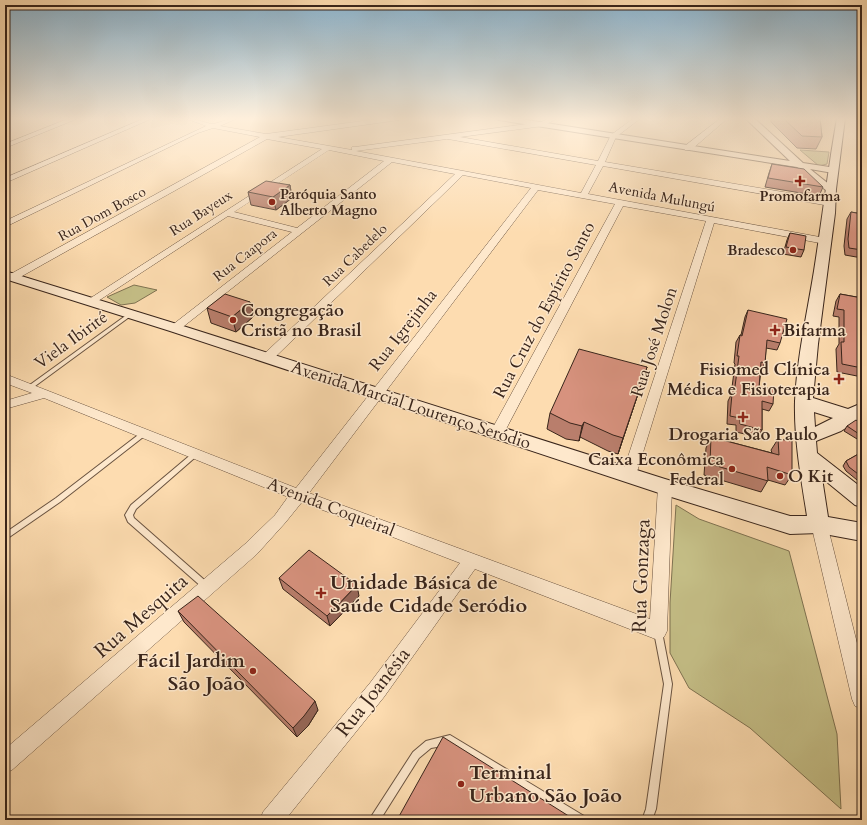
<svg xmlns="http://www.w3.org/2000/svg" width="867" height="825" font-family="Cardo,serif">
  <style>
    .green { fill: #c5bf87; stroke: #7f7251 }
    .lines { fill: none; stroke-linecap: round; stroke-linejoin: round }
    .service-casing { stroke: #6a5340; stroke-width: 2 }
    .minor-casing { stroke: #6a5340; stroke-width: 1 }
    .tertiary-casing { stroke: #6a5340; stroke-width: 2 }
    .secondary-casing { stroke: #39251b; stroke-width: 2 }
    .service { fill: #fee8cc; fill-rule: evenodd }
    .minor { fill: #fee8cc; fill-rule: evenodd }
    .tertiary { fill: #fee8cc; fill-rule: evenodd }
    .secondary { fill: #fee8cc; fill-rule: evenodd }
    .wall { fill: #b97e6c; stroke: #39251b }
    .shaded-wall { fill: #966658; stroke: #39251b }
    .building { fill: #d7927e; stroke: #39251b }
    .poi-dot { fill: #8f2418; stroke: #fee8cc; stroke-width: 1.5 }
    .labels { text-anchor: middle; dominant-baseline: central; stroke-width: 3; stroke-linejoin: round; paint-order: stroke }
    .far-poi-label { font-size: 14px; font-weight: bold; fill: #39251b; stroke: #fee8cc; text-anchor: start }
    .far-street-label { font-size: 14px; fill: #39251b; stroke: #fee8cc }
    .poi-label { font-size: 17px; font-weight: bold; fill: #39251b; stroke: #fee8cc; text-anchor: start }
    .street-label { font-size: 17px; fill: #39251b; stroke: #fee8cc }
    .near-street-label { font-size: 20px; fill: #39251b; stroke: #fee8cc }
    .near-poi-label { font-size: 20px; font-weight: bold; fill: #39251b; stroke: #fee8cc; text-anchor: start }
  </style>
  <rect width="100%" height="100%" fill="#fddcb0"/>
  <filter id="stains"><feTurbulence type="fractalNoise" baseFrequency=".005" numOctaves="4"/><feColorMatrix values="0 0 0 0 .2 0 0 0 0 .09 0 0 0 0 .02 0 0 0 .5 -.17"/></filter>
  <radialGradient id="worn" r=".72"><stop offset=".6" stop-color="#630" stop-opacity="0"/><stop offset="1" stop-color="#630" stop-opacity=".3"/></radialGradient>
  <path class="green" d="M800,150l29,2 -2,12 -8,2z
    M134,285l23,5 -22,13 -14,2 -14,-8z
    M676,505l23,14 90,32 48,183 4,75 -91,-81 -61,-40 -19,-35v-50z"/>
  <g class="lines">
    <defs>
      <path id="service" d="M128,314h2l2,1 -101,74h-4l-1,-1 1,-1z
        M142,432h4l1,2 -87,68 -55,38v-7l51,-35z
        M194,452h4l1,2 -63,55 -3,6 1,3 75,66 1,2 -1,2 -3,2 -3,-2 -75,-66 -3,-7 6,-10z
        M658,628l3,1 1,3 10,52 -16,125 -4,11h-10l4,-11 18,-125 -10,-52 1,-3z
        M450,735l134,81 1,4h-14l-122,-75 -18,3 -12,10 -39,62h-11l44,-68 13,-11z"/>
      <path id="minor" d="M70,118h9l-74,30v-4z
        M145,118h8l-148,65v-5z
        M185,118c9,0 23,6 28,6 9,-2 16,-6 25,-6l-18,8 46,8 119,-16h17l-3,2 -121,17 74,13v-3h3l186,-25 9,-4h8l-15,8 -83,11 138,24 13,-26 23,-17h7l-25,19 -11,25 225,38 4,3 -4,3 -227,-40 -15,28 237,44 5,3 -5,3 -111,-21 -78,252 -2,4 -5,2 -5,-2 -2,-4 84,-254 -83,-15 -119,227 -2,3 -5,2 -5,-2 -2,-3 125,-229 -77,-14 -229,303 341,126 8,-132 2,-4 5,-2 5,2 2,4 -5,144 -3,6 -6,3 -183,-71 -91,128 -99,123h-25l3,-8 107,-129 90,-120 -158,-61 -17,21 -28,31 -245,216 -7,3v-24l240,-205 30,-29 13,-18 -244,-99 -39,11v-8l27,-8 -27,-10v-9l291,114 235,-300 -68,-13 -192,186h-8l-2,-3 2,-3 192,-181 -63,-12 -213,168 -4,1 -6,-3 2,-2 121,-94 -64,-16 -133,87 -4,1 -5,-3 236,-152 -55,-10 -252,141h-8l-1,-2 1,-2 253,-139 -47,-9 -15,5 -193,94v-6l201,-95zM447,139h1l148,26 -15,28 -225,-42zM329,150l55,11 -87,67 -63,-16z
        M721,118h7l-37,32h-6v-4z
        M819,518l5,1 3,5 35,139v46l-7,-3 -3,-7 -41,-175 3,-5z"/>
      <path id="tertiary" d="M495,118h19l276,43 -45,-43h9l49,45 33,5 2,2 -5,3 -23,-4 25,20 -2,2h-6l-30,-24 -298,-47z"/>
      <path id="secondary" d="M837,118h8l-9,71 -1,24 -17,131 -5,54 35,11 14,-6v14l-21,14 -25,10 1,12 45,35v19l-7,-2 -33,-27 6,39 34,6v18l-43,-8 -29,1 -125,-39 -495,-164 -165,-52v-8l175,54 485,154 125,37h17c-6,-38 -13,-77 -12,-115 2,-43 12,-87 19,-130 8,-51 14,-102 23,-153zM814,412l19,6 -18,9z"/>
    </defs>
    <use href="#service" class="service-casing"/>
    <use href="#minor" class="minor-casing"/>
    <use href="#tertiary" class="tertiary-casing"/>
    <use href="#secondary" class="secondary-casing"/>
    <use href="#service" class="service"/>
    <use href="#minor" class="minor"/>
    <use href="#tertiary" class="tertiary"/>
    <use href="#secondary" class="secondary"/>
  </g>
  <path class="wall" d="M771,118h49l2,19 -6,12 -19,-1 -26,-26z
    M772,164l51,23 -4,9 -54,-9 4,-14z
    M290,185l2,13 -16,12 -25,-5 -3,-13z
    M851,212l11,2v44l-17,-3 -1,-9 3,-27z
    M790,233l14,17 -3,7 -18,-3 4,-14z
    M840,294l22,4v79l-25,-5 -1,-23 3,-5v-27l-6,-1 3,-15z
    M250,302l4,14 -18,16 -25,-9 -4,-15z
    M748,310l32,33 -3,7 -11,-2 -1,15 -4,7 -2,17 14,17 -4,7 -7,-2v21l-4,7 -22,-5v-7l-9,-1 1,-23 3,-6 4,-31 -1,-1 2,-21 4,-7h1l4,-18z
    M647,367l-29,87 -10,-3 -28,-14 -1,4 -13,-2 -19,-10 3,-16z
    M862,424v18l-18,-11 3,-5z
    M711,437l61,16 -1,-3 7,-11 14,36 -7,10 -17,-5 -7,12 -57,-17 2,-27z
    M862,452v32l-16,-13 -3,-5 3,-5z
    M279,578l80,18 -29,30 -47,-37z
    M178,611l140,99 -10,16 -11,11 -113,-115z"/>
  <path class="shaded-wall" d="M290,185l2,13 -16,12 -3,-13z
    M250,302l4,14 -18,16 -4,-15z
    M647,367l-29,87 5,-16z
    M584,422l-4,15 -1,4 3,-15z
    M357,585l2,11 -29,30 -3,-10z
    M315,701l3,9 -10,16 -11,11 -4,-9z"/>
  <path class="building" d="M783,118h37l2,19 -20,-1z
    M772,164l32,5 19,18 -55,-9z
    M266,181l24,4 -17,12 -25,-5z
    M851,212l11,2v36l-13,-2 -1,-9z
    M790,233l16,3 -2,14 -18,-3z
    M225,294l25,8 -18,15 -25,-9z
    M840,294l22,4v70l-20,-4 -1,-22h3v-32l-7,-1z
    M748,310l39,9 -7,24 -13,-3 -2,23 -4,-1 -2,25 15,2 -1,15 -11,-3v29l-22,-6v-6l-10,-2 2,-22h2l5,-38h-2l3,-21 2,1z
    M579,349l68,18 -24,71 -10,-3 -29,-13 -2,4 -12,-3 -20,-10z
    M856,420l6,4v12l-15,-10z
    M711,437l68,18 -1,-16 14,2v34l-25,-8 1,14 -58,-17z
    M862,452v25l-13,-10 -3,-6z
    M309,550l48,35 -30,31 -48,-38z
    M198,596l117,105 -11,15 -11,12 -115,-117z
    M443,737l132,83h-178z"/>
  <linearGradient id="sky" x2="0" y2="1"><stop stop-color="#8bb6d2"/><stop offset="0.51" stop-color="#feefdb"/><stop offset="1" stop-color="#feefdb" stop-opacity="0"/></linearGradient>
  <rect width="867" height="233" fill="url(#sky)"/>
  <g class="poi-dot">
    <path d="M798 175h4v4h4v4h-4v4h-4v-4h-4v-4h4z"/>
    <circle cx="272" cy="202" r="4"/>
    <circle cx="793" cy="250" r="4"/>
    <circle cx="233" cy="320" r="4"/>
    <path d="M773 324h4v4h4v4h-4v4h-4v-4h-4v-4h4z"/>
    <path d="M837 373h4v4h4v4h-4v4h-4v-4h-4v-4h4z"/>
    <path d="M741 411h4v4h4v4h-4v4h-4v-4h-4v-4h4z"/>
    <circle cx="732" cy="469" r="4"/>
    <circle cx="780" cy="476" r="4"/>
    <path d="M319 587h4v4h4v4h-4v4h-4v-4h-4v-4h4z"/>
    <circle cx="253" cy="671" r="4"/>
    <circle cx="461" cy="784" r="4"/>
  </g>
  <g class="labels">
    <g class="far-poi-label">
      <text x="280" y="194">Paróquia Santo<tspan x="280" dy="16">Alberto Magno</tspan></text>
      <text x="800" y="196" text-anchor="middle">Promofarma</text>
      <text x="785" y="250" text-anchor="end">Bradesco</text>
    </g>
    <g class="far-street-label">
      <text transform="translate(662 197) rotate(11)">Avenida Mulungú</text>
      <text transform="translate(201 213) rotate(-33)">Rua Bayeux</text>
      <text transform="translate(102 214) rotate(-29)">Rua Dom Bosco</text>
      <text transform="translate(245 255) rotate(-38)">Rua Caapora</text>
      <text transform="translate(355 255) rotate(-44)">Rua Cabedelo</text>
    </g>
    <g class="poi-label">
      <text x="241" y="310">Congregação<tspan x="241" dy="20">Cristã no Brasil</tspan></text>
      <text x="783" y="330">Bifarma</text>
      <text x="830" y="369" text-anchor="end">Fisiomed Clínica<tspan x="830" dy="20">Médica e Fisioterapia</tspan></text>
      <text x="743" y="434" text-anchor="middle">Drogaria São Paulo</text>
      <text x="724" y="459" text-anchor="end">Caixa Econômica<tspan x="724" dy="20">Federal</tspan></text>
      <text x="788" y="476">O Kit</text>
    </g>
    <g class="street-label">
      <text transform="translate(544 310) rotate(-62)">Rua Cruz do Espírito Santo</text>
      <text transform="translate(403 330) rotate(-52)">Rua Igrejinha</text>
      <text transform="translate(71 340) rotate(-36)">Viela Ibirité</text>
      <text transform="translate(654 342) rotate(-72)">Rua José Molon</text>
      <text transform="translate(411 405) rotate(18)">Avenida Marcial Lourenço Seródio</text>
      <text transform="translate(331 507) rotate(21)">Avenida Coqueiral</text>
    </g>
    <g class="near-street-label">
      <text transform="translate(641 576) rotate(-88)">Rua Gonzaga</text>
      <text transform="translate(141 616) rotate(-41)">Rua Mesquita</text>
      <text transform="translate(373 692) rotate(-52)">Rua Joanésia</text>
    </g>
    <g class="near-poi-label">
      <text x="330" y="582">Unidade Básica de<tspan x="330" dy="23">Saúde Cidade Seródio</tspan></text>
      <text x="245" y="660" text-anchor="end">Fácil Jardim<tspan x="245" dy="23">São João</tspan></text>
      <text x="469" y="772">Terminal<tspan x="469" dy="23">Urbano São João</tspan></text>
    </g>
  </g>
  <rect width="867" height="825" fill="none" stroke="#fddcb0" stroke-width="20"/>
  <rect x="6" y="6" width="855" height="813" fill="none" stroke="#39251b" stroke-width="2"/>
  <rect x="10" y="10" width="847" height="805" fill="none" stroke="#39251b"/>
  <rect width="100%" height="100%" filter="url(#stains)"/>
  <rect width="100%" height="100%" fill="url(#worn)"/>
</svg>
